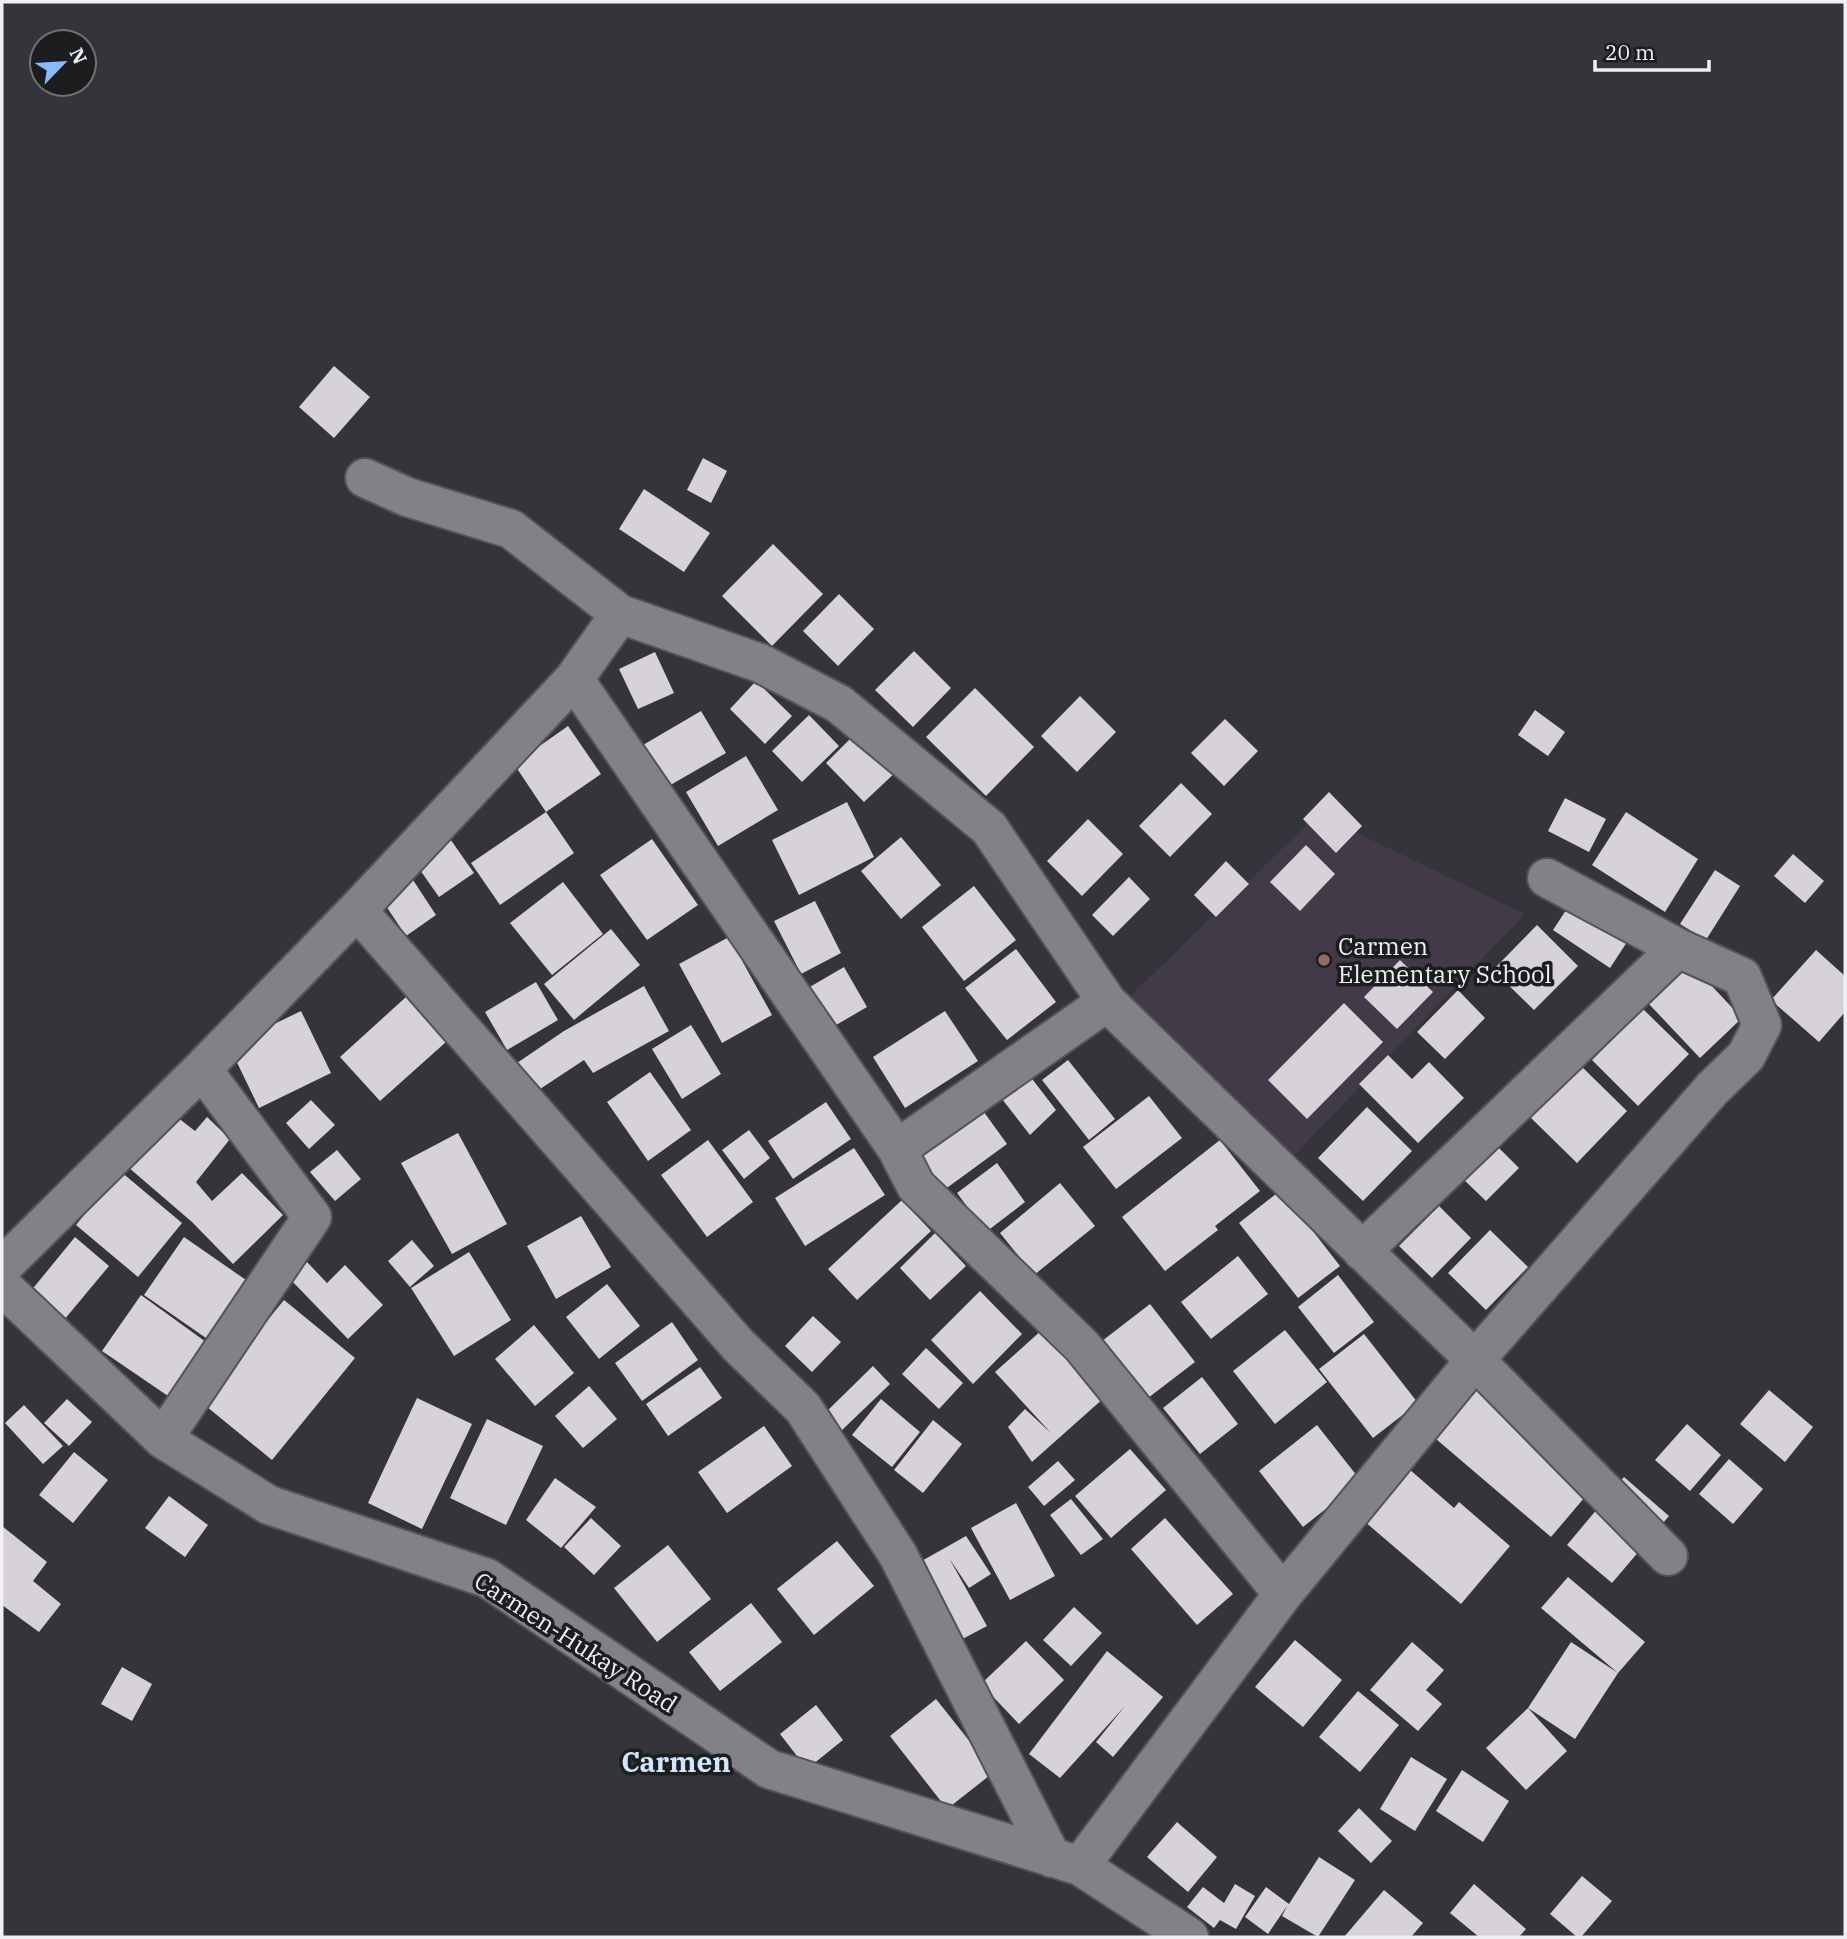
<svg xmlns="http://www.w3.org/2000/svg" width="1847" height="1939" font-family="'IBM Plex Serif',serif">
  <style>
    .education { fill: #423949 }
    .building { fill: #d6d2d8 }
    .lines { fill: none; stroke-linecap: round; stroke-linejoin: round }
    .minor-casing { stroke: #525458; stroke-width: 42 }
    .minor { stroke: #808288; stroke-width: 38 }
    .education-dot { fill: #8d6e63; stroke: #1c1d1f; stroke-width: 2.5 }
    .labels { text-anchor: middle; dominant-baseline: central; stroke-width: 7; stroke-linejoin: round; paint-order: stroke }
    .poi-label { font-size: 24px; fill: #eff0f4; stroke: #1c1d1f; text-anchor: start }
    .street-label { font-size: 24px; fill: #eff0f4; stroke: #1c1d1f }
    .quarter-label { font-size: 28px; font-weight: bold; fill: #d1e5fe; stroke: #1c1d1f }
  </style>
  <rect width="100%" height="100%" fill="#33353a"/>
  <path class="education" d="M1318,814l207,100 -239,250 -165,-159z"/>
  <path class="building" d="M334,366l36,31 -36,41 -35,-31z
    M703,458l24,13 -16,32 -24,-13z
    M644,489l66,44 -26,39 -65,-43z
    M773,544l50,50 -51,52 -50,-50z
    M839,594l35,35 -36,37 -35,-35z
    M914,651l37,37 -38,39 -38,-37z
    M655,652l19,41 -36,16 -19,-40z
    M756,681l36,35 -27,28 -35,-35z
    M975,688l59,59 -48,49 -60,-59z
    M1080,696l36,36 -39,40 -36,-36z
    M1535,710l30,22 -17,24 -30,-21z
    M701,711l25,42 -59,34 -24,-42z
    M809,715l30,31 -37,36 -30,-31z
    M1225,719l33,32 -34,35 -33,-33z
    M568,726l33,48 -55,38 -32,-48z
    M859,730l39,40 -34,32 -38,-39z
    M746,756l32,54 -60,36 -32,-54z
    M1181,783l31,31 -42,43 -31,-31z
    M1329,792l33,34 -26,27 -33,-34z
    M1565,798l41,21 -17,33 -41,-21z
    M847,802l27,55 -75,38 -27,-55z
    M546,812l28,41 -74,52 -29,-42z
    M1626,812l72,47 -33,53 -73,-47z
    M1088,819l35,35 -41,42 -35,-35z
    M448,836l26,37 -35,24 -26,-37z
    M901,837l40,48 -40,34 -40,-48z
    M652,839l46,66 -51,35 -47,-65z
    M1306,845l29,29 -35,37 -30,-29z
    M1793,854l31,27 -19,22 -31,-27z
    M1226,861l23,23 -33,33 -22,-22z
    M1715,870l25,16 -34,54 -26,-16z
    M411,877l25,38 -30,21 -26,-39z
    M1129,877l21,22 -37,37 -21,-21z
    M563,882l40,52 -51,41 -42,-52z
    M974,886l42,54 -52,41 -42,-54z
    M1574,898l57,38 -21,32 -57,-38z
    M815,901l26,52 -40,21 -27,-53z
    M1537,925l41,41 -44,44 -41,-40z
    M611,929l29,36 -66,55 -30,-36z
    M729,937l43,78 -50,28 -43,-79z
    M1016,949l40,53 -49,38 -42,-52z
    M1816,950l29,26v36l-26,30 -48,-42z
    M1400,960l33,32 -36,37 -33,-32z
    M1690,963l52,55 -42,40 -52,-55z
    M844,967l23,40 -36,21 -23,-40z
    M536,982l22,38 -51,30 -22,-38z
    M644,986l25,45 -76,42 -9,-13 -50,33 -20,-28 50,-34z
    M1458,990l27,28 -40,41 -28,-27z
    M406,997l40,45 -66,59 -40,-44z
    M1344,1003l39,39 -76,77 -39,-39z
    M1643,1009l46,45 -51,52 -46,-46z
    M301,1011l30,62 -72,35 -30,-62z
    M945,1011l33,50 -73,47 -32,-51z
    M691,1025l30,49 -39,25 -30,-50z
    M1388,1055l24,24 17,-17 35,36 -46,45 -59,-59z
    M1068,1060l47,59 -26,21 -47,-60z
    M1580,1065l47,46 -50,52 -47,-46z
    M1023,1067l33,43 -26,25 -35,-45z
    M650,1072l41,58 -43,31 -41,-59z
    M1149,1096l33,42 -66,51 -33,-42z
    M311,1100l24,25 -26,24 -23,-26z
    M976,1101l31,43 -63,46 -31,-44z
    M826,1102l25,37 -58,40 -25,-38z
    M1367,1107l45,44 -49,50 -45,-43z
    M177,1117l18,14 12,-14 23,22 -34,43 16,19 30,-28 41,42 -50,49 -41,-42 -64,-55z
    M749,1130l21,28 -26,21 -22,-29z
    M458,1133l49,91 -55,30 -51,-91z
    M708,1140l45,62 -46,35 -46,-62z
    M1220,1140l40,51 -45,35 3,4 -53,41 -43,-54z
    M1494,1143l25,25 -33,33 -25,-24z
    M854,1148l31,47 -80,51 -30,-48z
    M337,1150l24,29 -26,22 -25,-29z
    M997,1163l28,39 -39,30 -29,-39z
    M120,1171l62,52 -44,54 -62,-52z
    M1060,1183l35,43 -61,49 -34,-42z
    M1281,1190l59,76 -42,32 -59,-75z
    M902,1200l29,31 -74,69 -29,-31z
    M1439,1206l32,32 -39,40 -33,-32z
    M581,1216l30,51 -55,32 -29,-53z
    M1490,1230l38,37 -42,43 -38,-37z
    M935,1233l31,33 -36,34 -30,-32z
    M75,1237l34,29 -45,54 -34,-28z
    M184,1237l62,43 -40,58 -62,-43z
    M412,1240l22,26 -24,21 -22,-26z
    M469,1252l42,68 -57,36 -43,-68z
    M1238,1256l30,38 -57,45 -30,-37z
    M307,1262l20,21 18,-18 38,40 -35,34 -58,-60z
    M1338,1275l36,47 -40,31 -36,-46z
    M607,1284l33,42 -41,33 -33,-42z
    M980,1291l42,43 -49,50 -42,-44z
    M141,1295l65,47 -38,54 -66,-45z
    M284,1300l71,58 -83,102 -71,-58z
    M1150,1304l45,58 -47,36 -46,-57z
    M813,1316l28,26 -29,30 -27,-26z
    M672,1322l26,38 -56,41 -27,-38z
    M534,1325l40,48 -39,33 -40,-47z
    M1043,1329l62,68 -73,65 -24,-35 17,-18 26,24 -56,-61z
    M1285,1330l42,52 -52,42 -42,-53z
    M1364,1334l54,69 -45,35 -54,-69z
    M926,1348l37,35 -24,26 -37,-35z
    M873,1366l17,18 -50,48 -16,-18z
    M700,1367l22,31 -54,38 -22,-32z
    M1202,1377l36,47 -38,30 -37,-46z
    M1480,1385l116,99 -45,53 -115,-98z
    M589,1386l28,33 -34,29 -28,-32z
    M1769,1390l44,37 -28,35 -45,-38z
    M417,1398l55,26 -50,105 -54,-26z
    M67,1399l25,23 -23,24 -25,-23z
    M881,1399l39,33 -28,35 -40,-32z
    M24,1405l39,41 -20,18 -38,-41z
    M487,1419l56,27 -37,79 -56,-27z
    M933,1420l29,24 -39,49 -29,-23z
    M1687,1424l34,31 -31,36 -35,-31z
    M1317,1425l44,56 -58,46 -44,-56z
    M764,1426l28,40 -65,47 -29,-41z
    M1130,1449l36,41 -55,48 -36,-42z
    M74,1452l34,28 -35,43 -34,-28z
    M1729,1459l34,30 -30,35 -34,-30z
    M1058,1461l17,19 -31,26 -16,-19z
    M1409,1469l45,39 5,-6 51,44 -49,58 -97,-83z
    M1624,1477l45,39 -57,67 -45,-38z
    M555,1478l41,29 -35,41 -35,-28z
    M169,1496l39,29 -23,32 -40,-29z
    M1071,1499l32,40 -22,16 -31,-40z
    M1016,1503l39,73 -45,24 -39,-72z
    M591,1518l30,28 -27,29 -30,-28z
    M1165,1518l68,76 -36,31 -66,-76z
    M2,1526l45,36 -14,19 28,23 -22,28 -37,-27z
    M966,1536l25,38 -22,14 -20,-30 38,68 -34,18 -42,-77z
    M837,1541l37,45 -60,49 -37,-46z
    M668,1545l43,54 -54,43 -43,-54z
    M1568,1577l77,65 -27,31 -43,66 -47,-31 43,-66 47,31 -77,-65z
    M751,1603l31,39 -62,49 -31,-39z
    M1074,1607l28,26 -31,33 -28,-26z
    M1295,1640l47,40 -39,47 -48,-40z
    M1026,1641l38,39 -45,44 -38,-40z
    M1412,1642l32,28 -18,20 16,14 -24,27 -48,-41z
    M1107,1651l56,46 -50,60 -17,-15 29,-36 -65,72 -31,-24z
    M122,1667l30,17 -20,37 -31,-17z
    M1358,1691l41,34 -39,47 -41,-35z
    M936,1699l58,73 -47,37 -57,-73z
    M816,1705l27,35 -36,29 -27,-35z
    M1528,1708l39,43 -41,39 -40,-42z
    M1411,1757l36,22 -32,52 -35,-22z
    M1462,1770l47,31 -26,41 -47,-31z
    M1359,1808l33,33 -21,22 -33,-32z
    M1177,1822l40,35 -29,35 -41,-35z
    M1319,1857l36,23 -37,57 -36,-21 5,-10 -19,28 -23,-17 21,-30 23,17z
    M1582,1876l30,25 -31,36h-4l-27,-23z
    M1235,1884l20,12 -19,33 -16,-9 -6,8 -27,-21 16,-20 21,16z
    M1474,1884l52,45 -7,8h-40l-29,-24z
    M1384,1890l39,33 -12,14h-67z"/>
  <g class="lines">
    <defs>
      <path id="minor" d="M365,478l42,19 104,32 109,85
        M574,679l323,470 19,37 166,160 201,248
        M357,910l381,435 65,63 95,147 154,303
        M897,1149l210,-147
        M1362,1251l316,-303
        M2,1267l200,-198 155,-159 217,-231 46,-65 140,49 79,41 150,124 118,174 368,358 193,196
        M2,1286l161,153 106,66 218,73 282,191 311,97 109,71
        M163,1439l149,-222 -110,-148
        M1080,1866l203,-272 192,-234 237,-271 34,-33 16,-31 -20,-48 -64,-29 -131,-70"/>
    </defs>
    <use href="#minor" class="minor-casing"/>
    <use href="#minor" class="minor"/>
  </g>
  <circle class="education-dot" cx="1324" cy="960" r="7"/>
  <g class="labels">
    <g class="poi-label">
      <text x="1338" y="946">Carmen<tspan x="1338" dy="28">Elementary School</tspan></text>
    </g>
    <g class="street-label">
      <text transform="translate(576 1642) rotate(33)">Carmen-Hukay Road</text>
    </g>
    <g class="quarter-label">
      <text x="676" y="1761">Carmen</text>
    </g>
  </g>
  <rect width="1847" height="1939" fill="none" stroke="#eff0f4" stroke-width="7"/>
  <g transform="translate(63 63) rotate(65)"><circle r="33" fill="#1c1d1f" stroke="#707174" stroke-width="2"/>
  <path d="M0-5L12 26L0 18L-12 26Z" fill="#88bafc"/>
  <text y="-10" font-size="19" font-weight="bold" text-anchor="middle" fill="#eff0f4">N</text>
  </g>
  <path d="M1595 60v10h114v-10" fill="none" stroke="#eff0f4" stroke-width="3.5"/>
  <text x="1605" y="60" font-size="21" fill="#eff0f4" stroke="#1c1d1f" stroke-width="5" paint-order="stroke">20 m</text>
</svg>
